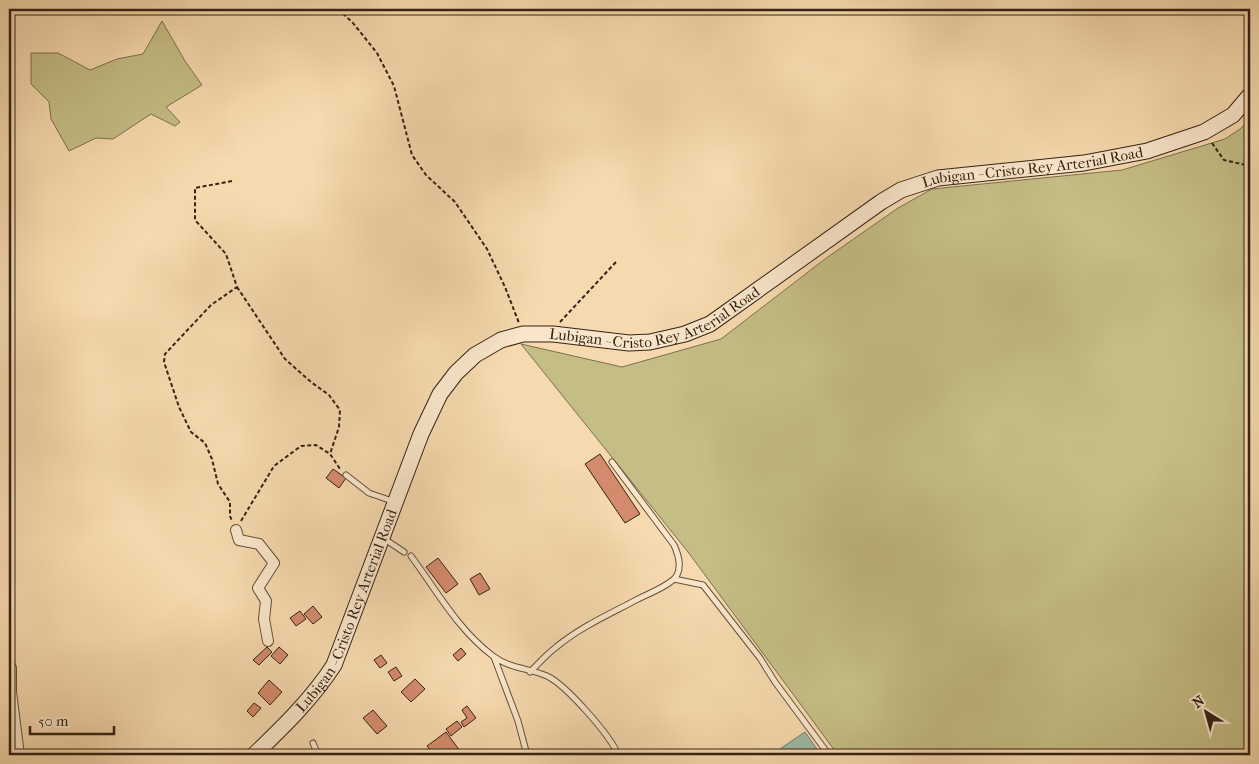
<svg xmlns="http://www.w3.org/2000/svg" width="1259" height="764" font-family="'IM FELL French Canon',serif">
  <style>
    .green { fill: #c4bd85; stroke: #7c704e }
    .water { fill: #9dbaa7; stroke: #737e6d }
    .building { fill: #d48b6d; stroke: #342316 }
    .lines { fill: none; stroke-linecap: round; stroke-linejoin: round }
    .lane-casing { stroke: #64503c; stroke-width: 7 }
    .street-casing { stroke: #64503c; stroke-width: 12 }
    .secondary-casing { stroke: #342316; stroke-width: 17 }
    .path { stroke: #342316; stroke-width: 2; stroke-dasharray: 4 2.5; stroke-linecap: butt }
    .lane { stroke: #f9e6ca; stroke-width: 5 }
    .street { stroke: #f9e6ca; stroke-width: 10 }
    .secondary { stroke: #f9e6ca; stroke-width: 15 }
    .labels { text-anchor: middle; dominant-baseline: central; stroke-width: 4; stroke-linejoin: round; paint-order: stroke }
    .street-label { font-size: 15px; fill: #342316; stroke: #f9e6ca }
  </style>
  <rect width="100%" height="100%" fill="#f6d9ae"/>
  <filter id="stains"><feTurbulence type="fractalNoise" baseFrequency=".004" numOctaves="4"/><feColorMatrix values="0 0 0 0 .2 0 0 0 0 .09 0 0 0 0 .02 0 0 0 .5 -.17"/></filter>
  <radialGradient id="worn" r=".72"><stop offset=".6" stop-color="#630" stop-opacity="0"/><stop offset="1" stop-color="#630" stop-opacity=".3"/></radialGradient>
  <path class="green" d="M162,21l23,40 17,24 -36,22 14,15 -5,4 -24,-12 -38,25 -17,-1 -27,13 -18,-32 -2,-17 -18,-18v-31h27l32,17 27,-11 26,-5z
    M1250,119v636h-412l-150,-203 -167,-208 101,23 99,-28 104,-80 73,-51 34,-19 190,-19 103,-31 15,-10z"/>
  <path class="water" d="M805,732l16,23h-50z"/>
  <path class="building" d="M600,454l40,60 -15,9 -40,-59z
    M333,469l13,9 -7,10 -13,-10z
    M438,558l20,26 -12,9 -20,-26z
    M480,573l10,16 -11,6 -9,-16z
    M313,606l9,11 -9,7 -9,-10z
    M300,611l6,8 -10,7 -6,-8z
    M267,647l5,5 -13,13 -6,-5z
    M279,647l9,8 -8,9 -9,-8z
    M461,648l5,6 -8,7 -5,-6z
    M381,655l6,8 -7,5 -6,-8z
    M396,667l6,9 -8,5 -6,-9z
    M415,679l10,10 -14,13 -10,-10z
    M269,680l13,12 -12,13 -12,-12z
    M254,703l7,5 -8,9 -6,-6z
    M467,706l9,12 -12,9 -3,-5 6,-4 -5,-8z
    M373,710l14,16 -10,8 -14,-16z
    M457,721l5,6 -11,9 -5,-7z
    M446,732l14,19 -7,4h-19l-7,-9z"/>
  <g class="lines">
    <defs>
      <path id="lane" d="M346,475l23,18 26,9
        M383,538l21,14
        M411,556c26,35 47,74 82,100 17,13 36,12 54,20 19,9 64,60 71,79
        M674,579l29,6 57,73 15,24 54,73
        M494,657l24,64 9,34
        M530,672c8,-8 16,-17 25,-24 25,-21 55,-34 83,-49 10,-5 35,-15 39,-24 5,-10 1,-21 -3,-30l-62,-83
        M313,743l5,12"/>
      <path id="street" d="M236,530l3,10 20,4 15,19 -16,25 8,13 -2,18 4,22
        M9,664l2,4v24l8,63"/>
      <g id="secondary">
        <path id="s1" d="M254,755c29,-28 58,-56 80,-90l87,-231 19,-40 16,-21 19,-18 26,-15 22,-6h30l76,9 21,-1 35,-8 25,-10 171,-122 20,-12 37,-12 146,-15 63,-12 57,-19 29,-17 17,-20"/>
      </g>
    </defs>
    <use href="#lane" class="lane-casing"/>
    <use href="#street" class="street-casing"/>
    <use href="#secondary" class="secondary-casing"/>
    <path class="path" d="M292,9l3,2 9,2 6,-4
      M338,9l15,14 24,30 17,33 18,69 14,20 29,27 32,47 18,38 14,36
      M1212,143l12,17 26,6
      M232,181l-37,7v32l31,34 11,33 -26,18 -46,49 -1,8 15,45 12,25 14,11 7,16 6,25 12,18v14l2,5
      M237,287l48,72 26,23 18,13 11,15 -1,17 -9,27
      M560,322l56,-60
      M241,521l33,-55 27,-20 15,-1 14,9 10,15"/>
    <use href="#lane" class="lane"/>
    <use href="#street" class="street"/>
    <use href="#secondary" class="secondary"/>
  </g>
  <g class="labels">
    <g class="street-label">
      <text stroke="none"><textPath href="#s1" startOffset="1075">Lubigan - Cristo Rey Arterial Road</textPath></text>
      <text stroke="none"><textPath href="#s1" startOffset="655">Lubigan - Cristo Rey Arterial Road</textPath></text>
      <text stroke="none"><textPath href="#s1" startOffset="175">Lubigan - Cristo Rey Arterial Road</textPath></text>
    </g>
  </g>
  <rect width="1259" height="764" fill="none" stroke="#f6d9ae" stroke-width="30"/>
  <rect x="10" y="10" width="1239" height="744" fill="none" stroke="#342316" stroke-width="2.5"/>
  <rect x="15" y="15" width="1229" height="734" fill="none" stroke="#342316"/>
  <g transform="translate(1206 712) rotate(323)" stroke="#f9e6ca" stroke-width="4" paint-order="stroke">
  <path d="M0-4L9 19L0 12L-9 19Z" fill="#342316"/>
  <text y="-8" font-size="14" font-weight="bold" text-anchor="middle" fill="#342316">N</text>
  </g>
  <path d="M30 726v8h84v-8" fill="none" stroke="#342316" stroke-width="2.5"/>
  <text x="38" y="726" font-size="15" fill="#342316" stroke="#f9e6ca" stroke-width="4" paint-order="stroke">50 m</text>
  <rect width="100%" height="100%" filter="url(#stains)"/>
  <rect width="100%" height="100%" fill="url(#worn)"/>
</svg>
